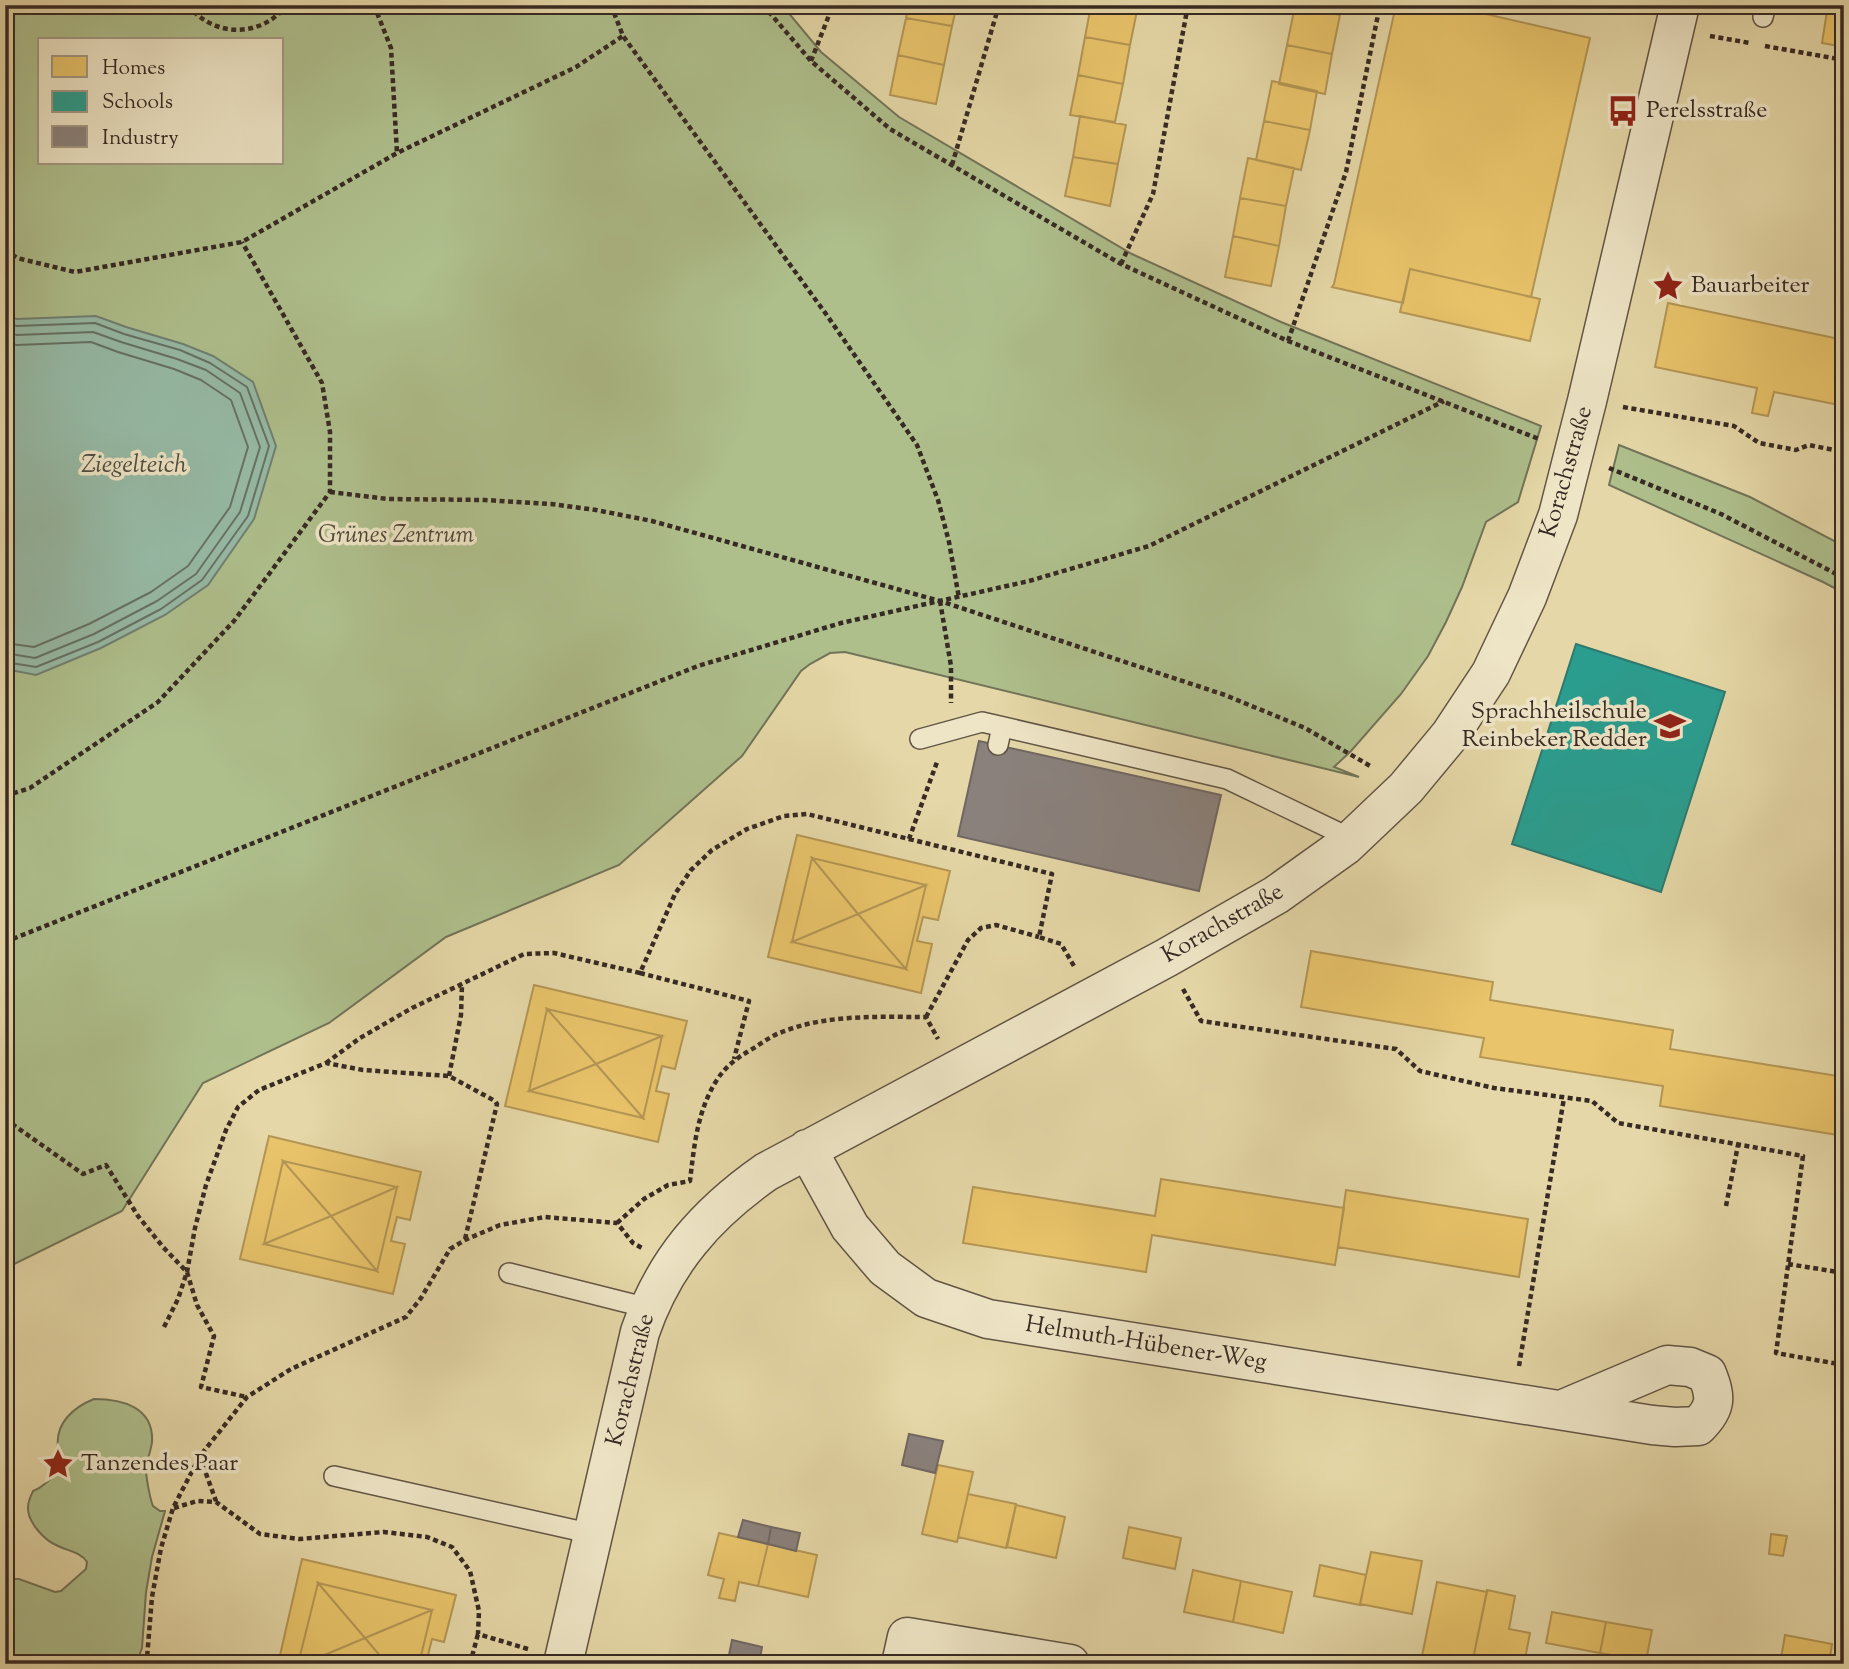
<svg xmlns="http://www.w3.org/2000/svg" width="1849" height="1669" font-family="'Sorts Mill Goudy',serif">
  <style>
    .green { fill: #aebf8c; stroke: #727458; stroke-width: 2; fill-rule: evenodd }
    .water { fill: #96baa6; stroke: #708072; stroke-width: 2 }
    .homes { fill: #e9c46a; stroke: #b49655; stroke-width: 2 }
    .schools { fill: #2a9d8f; stroke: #2e7a6f; stroke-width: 2 }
    .industry { fill: #8a817c; stroke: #716762; stroke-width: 2 }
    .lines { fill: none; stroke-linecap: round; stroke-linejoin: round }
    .shore { stroke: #667265; stroke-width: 2 }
    .service-casing { stroke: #625545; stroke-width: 22 }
    .minor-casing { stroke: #625545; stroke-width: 41 }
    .path { stroke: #372a24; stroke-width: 4.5; stroke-dasharray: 5 3.5; stroke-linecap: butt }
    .service { stroke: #eee5c6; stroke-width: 19 }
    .minor { stroke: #eee5c6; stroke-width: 38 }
    .labels { text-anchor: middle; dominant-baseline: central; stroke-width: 7; stroke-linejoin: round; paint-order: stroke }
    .poi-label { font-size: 24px; fill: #372a24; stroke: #eee5c6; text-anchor: start }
    .street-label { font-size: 24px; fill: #372a24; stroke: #eee5c6 }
    .park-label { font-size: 24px; font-style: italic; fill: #4f4839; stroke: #eee5c6 }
    .water-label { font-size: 26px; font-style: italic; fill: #4f4e44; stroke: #eee5c6 }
  </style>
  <rect width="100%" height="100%" fill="#e5d7a7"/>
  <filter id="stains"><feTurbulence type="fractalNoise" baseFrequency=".00286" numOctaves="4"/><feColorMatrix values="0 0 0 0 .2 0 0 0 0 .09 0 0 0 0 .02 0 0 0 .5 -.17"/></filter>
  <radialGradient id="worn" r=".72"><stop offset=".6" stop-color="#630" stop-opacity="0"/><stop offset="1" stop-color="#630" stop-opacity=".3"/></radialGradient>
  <path class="green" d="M5,5h777l39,47 78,65 233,137 149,68 260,104 -23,76 -32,20 -24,65 -16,35 -18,34 -27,38 -50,57 -17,16 25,10 -514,-125 -15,1 -20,11 -9,7 -59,85 -123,109 -173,72 -117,86 -126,60 -81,128 -110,54 -7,6zM40,40h242v123h-242z
    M1619,445l131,52 94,49v47l-21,-11 -214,-97z
    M94,1399c28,0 60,8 58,43 -1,9 -5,17 -6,27 0,8 4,30 7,37l7,5h5l-13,46 -6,35 -4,56 -6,16h-46l-8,-5 -15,5h-62v-16l6,-12v-9l-5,-11c3,-13 3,-25 8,-37h5l36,13 6,-1 25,-22 1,-7c-6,-10 -19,-11 -29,-16 -13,-5 -31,-24 -30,-39 0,-6 3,-11 5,-16 11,-4 23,-17 30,-27 -1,-5 -4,-11 -5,-17 -3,-24 16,-40 36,-48z"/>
  <path class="water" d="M5,315l12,4 79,-3 30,11 57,17 30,12 40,26 23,64 -22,73 -46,66 -43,30 -64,33 -65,27 -31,-6z"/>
  <path class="homes" d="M909,5h48l-5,21 -46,-8z
    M1091,5l47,1 -8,39 -45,-8z
    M1295,5h47l-2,10z
    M1396,5h76l3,1 -2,5 117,27 -59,259 -121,-28 -7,34 -71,-16 2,-3z
    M1828,5h16v42l-22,-4z
    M1295,6l45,9 -8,39 -45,-9z
    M906,18l46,8 -8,39 -46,-10z
    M1085,37l45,8 -7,39 -45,-9z
    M1287,45l45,9 -7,40 -46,-10z
    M898,55l46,10 -8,39 -46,-9z
    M1078,75l45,9 -8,38 -45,-7z
    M1272,81l45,10 -7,39 -46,-9z
    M1080,116l46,9 -8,39 -45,-7z
    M1264,121l46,9 -9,40 -45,-10z
    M1073,157l45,7 -8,42 -45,-10z
    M1248,158l46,10 -8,38 -46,-8z
    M1240,198l46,8 -7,40 -46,-10z
    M1233,236l46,10 -8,40 -46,-9z
    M1410,269l130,30 -10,42 -130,-29z
    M1668,303l176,37v66l-70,-14 -6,24 -16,-3 5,-25 -102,-21z
    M797,835l153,36 -12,49 -15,-3 -6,24 15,3 -11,49 -153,-36z
    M812,858l114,27 -68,29z
    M812,858l46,56 -66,28z
    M926,885l-20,84 -48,-55z
    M858,914l48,55 -114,-27z
    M1311,951l182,31 -3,18 183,30 -3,19 174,28v59l-184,-30 3,-20 -183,-29 4,-19 -183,-31z
    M534,985l153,36 -12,48 -13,-3 -6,25 13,3 -11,48 -153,-36z
    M547,1009l115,27 -66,28z
    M547,1009l49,55 -67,27z
    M662,1036l-19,82 -47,-54z
    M596,1064l47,54 -114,-27z
    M269,1136l152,36 -11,48 -13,-3 -6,24 14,3 -12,50 -153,-35z
    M283,1161l114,26 -66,29z
    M283,1161l48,55 -67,28z
    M1161,1179l183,29 -9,57 -183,-30 -6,37 -183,-29 10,-56 182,29z
    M397,1187l-20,84 -46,-55z
    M1346,1190l182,29 -9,58 -181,-30z
    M331,1216l46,55 -113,-27z
    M938,1465l35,7 -16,70 -35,-8z
    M968,1494l48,10 -10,44 -48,-11z
    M1016,1505l49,12 -9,41 -49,-11z
    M1129,1527l52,11 -6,31 -52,-11z
    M719,1533l49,11 -10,42 -19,-4 -4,19 -16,-3 5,-19 -16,-4z
    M1771,1534l16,2 -4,20 -14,-2z
    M768,1544l49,11 -9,42 -50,-11z
    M1371,1552l51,9 -10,53 -52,-10z
    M302,1559l154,36 -12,47 -12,-3 -6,24 2,1h-150z
    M1320,1565l46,10 -6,30 -46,-9z
    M1193,1570l48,11 -8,41 -49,-10z
    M1241,1581l51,11 -9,41 -50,-11z
    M1437,1582l50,10 -15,72h-13l-37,-8z
    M318,1583l114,27 -67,28z
    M318,1583l47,55 -62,26h-5z
    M1487,1590l28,6 -6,33 21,4 -6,31h-52z
    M432,1610l-13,54h-32l-22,-26z
    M1552,1612l54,10 -6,31 -54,-10z
    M1606,1622l46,8 -6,31 -46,-8z
    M1785,1635l47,9 -3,20h-49z
    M365,1638l22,26h-84z
    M1664,1658l28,6h-29z"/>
  <path class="schools" d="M1576,644l149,48 -64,200 -149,-48z"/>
  <path class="industry" d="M979,741l242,54 -22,96 -241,-55z
    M909,1434l34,7 -8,32 -33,-8z
    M743,1520l28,7 -3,17 -30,-7z
    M771,1527l29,6 -4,18 -28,-7z
    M732,1640l30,7 -3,17h-14l-17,-4z"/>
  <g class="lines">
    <path class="shore" d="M5,323l12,3 78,-3 29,11 56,16 30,13 37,24 22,59 -21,70 -46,64 -41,29 -63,33 -62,25 -31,-5
      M5,332l12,3 76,-3 28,10 56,17 29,11 34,23 20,54 -20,65 -44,62 -39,27 -63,33 -59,24 -30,-5
      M5,343l12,2 74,-3 27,10 56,17 27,11 30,20 17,47 -18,60 -42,59 -37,26 -62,32 -55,23 -29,-4"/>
    <defs>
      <path id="service" d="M1763,17l3,-12
        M920,739l62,-17 245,57 125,60
        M998,745l4,-18
        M509,1273l139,35
        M334,1476l259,58"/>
      <path id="minor" d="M807,1149l43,78 35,41 41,30 62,21 664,106 23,2 23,-1c19,-19 18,-29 9,-52l-17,-7 -23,-2 -106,45
        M563,1664l77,-332c24,-70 66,-118 126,-160l400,-214 110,-63 70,-50 60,-57 44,-53 41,-62 36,-76 31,-82 29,-114 93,-396
        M901,1664l6,-27 163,27"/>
    </defs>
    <use href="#service" class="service-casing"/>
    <use href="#minor" class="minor-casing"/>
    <path class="path" d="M188,5c26,33 73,33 99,0
      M374,5l17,43 6,105
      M611,5l12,31 203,278 91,131 21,55 11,42 10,56
      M763,5l48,56 79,68 231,135 167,77 251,98
      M1710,36l40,7
      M1765,46l79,14
      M811,61l22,-56
      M952,165l47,-160
      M5,250l12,8 58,14 167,-30 155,-89 179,-86 47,-31
      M1121,264l32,-70 35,-189
      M1288,341l58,-169 34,-167
      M1623,407l111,19 25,17 37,7 13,-5 35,7
      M1609,468l112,46 123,64
      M330,492l58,7 97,1 66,4 45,6 56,11 288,80 285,94 80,33 67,39
      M940,601l11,65v37
      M5,796l25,-8 128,-86 76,-81 96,-129v-60l-8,-49 -80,-141
      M909,839l143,35 -13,63 22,7 13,22
      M5,942l693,-276 143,-43 188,-42 120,-35 295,-145
      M640,973l109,28 -15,58
      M1183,989l18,32 195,28 24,22 74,17 98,13 26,22 185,33 -27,197 68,12
      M926,1017l42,-77 13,-12 15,-3 43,12
      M326,1063l34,-25 52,-30 112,-54 30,-1 86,20 35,-79 16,-24 21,-20 35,-21 37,-13 23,-2 102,25 28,-77
      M449,1076l12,-61 1,-31
      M5,1119l78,55 23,-9 32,51 25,31 24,25 10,33 17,31 -13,51 46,10
      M1726,1206l12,-61
      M617,1223l27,-24 24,-14 22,-4c4,-34 7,-68 25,-98 10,-17 23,-26 39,-35 9,-6 19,-13 28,-16 45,-18 97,-15 144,-15l12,22
      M1788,1264l56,9
      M164,1327l14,-28 9,-27 8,-44 11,-43 20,-55 12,-23 21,-17 67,-27 37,7 86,6 46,25 2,3 -32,135
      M1519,1366l45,-268
      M200,1457l16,44
      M174,1508l23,-7 19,1 44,32 39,5 85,-7 43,5 25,10 18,24 9,40 -1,23 50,15
      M145,1664l2,-6 5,-61 9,-49 12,-40 27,-52 47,-59 44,-28 115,-52 15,-19 29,-49 15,-9 35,-15 45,-8 72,6 16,20 9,5
      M470,1664l8,-30"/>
    <use href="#service" class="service"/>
    <use href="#minor" class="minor"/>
  </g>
  <defs>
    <symbol id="bus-bare" viewBox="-9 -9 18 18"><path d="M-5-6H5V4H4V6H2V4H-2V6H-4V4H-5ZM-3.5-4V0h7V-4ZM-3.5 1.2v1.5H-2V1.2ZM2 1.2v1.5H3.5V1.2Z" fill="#8f2418" stroke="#eee5c6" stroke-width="2.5" paint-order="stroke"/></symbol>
    <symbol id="sight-bare" viewBox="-9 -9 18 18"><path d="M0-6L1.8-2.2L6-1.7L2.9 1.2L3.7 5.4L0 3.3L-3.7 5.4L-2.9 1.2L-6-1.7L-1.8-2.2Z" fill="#8f2418" stroke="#eee5c6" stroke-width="2.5" paint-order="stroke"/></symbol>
    <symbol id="school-bare" viewBox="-9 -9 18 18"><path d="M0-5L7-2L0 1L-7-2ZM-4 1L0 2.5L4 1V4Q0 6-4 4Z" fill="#8f2418" stroke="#eee5c6" stroke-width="2.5" paint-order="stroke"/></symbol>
  </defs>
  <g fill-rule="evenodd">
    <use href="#bus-bare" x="1601" y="89" width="44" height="44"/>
    <use href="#sight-bare" x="1646" y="264" width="44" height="44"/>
    <use href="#school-bare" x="1648" y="704" width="44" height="44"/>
    <use href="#sight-bare" x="36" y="1442" width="44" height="44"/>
  </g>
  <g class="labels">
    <g class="poi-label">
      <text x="1646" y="111">Perelsstraße</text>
      <text x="1691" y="286">Bauarbeiter</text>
      <text x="1647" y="712" text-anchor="end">Sprachheilschule<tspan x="1647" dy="28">Reinbeker Redder</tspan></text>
      <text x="81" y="1464">Tanzendes Paar</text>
    </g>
    <g class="street-label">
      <text transform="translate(1567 472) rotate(-74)">Korachstraße</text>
      <text transform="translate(1223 924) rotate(-30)">Korachstraße</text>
      <text transform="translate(1146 1344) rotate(9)">Helmuth-Hübener-Weg</text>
      <text transform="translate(631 1380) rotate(-76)">Korachstraße</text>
    </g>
    <g class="park-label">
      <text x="396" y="536">Grünes Zentrum</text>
    </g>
    <g class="water-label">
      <text x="134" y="465">Ziegelteich</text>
    </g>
  </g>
  <rect width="1849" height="1669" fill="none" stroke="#e5d7a7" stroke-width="28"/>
  <rect x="7" y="7" width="1835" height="1655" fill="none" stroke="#372a24" stroke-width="3.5"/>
  <rect x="14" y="14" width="1821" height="1641" fill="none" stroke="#372a24" stroke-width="2"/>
  <rect x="38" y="38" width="245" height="126" fill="#eee5c6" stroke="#a59a85" stroke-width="2"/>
  <rect x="52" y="56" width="35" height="21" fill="#e9c46a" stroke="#a59a85" stroke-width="2"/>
  <text x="102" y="74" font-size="21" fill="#372a24">Homes</text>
  <rect x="52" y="91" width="35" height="21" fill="#2a9d8f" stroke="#a59a85" stroke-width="2"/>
  <text x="102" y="108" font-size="21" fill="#372a24">Schools</text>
  <rect x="52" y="126" width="35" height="21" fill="#8a817c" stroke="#a59a85" stroke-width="2"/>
  <text x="102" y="144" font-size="21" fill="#372a24">Industry</text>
  <rect width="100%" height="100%" filter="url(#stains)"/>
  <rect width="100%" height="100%" fill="url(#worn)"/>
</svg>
